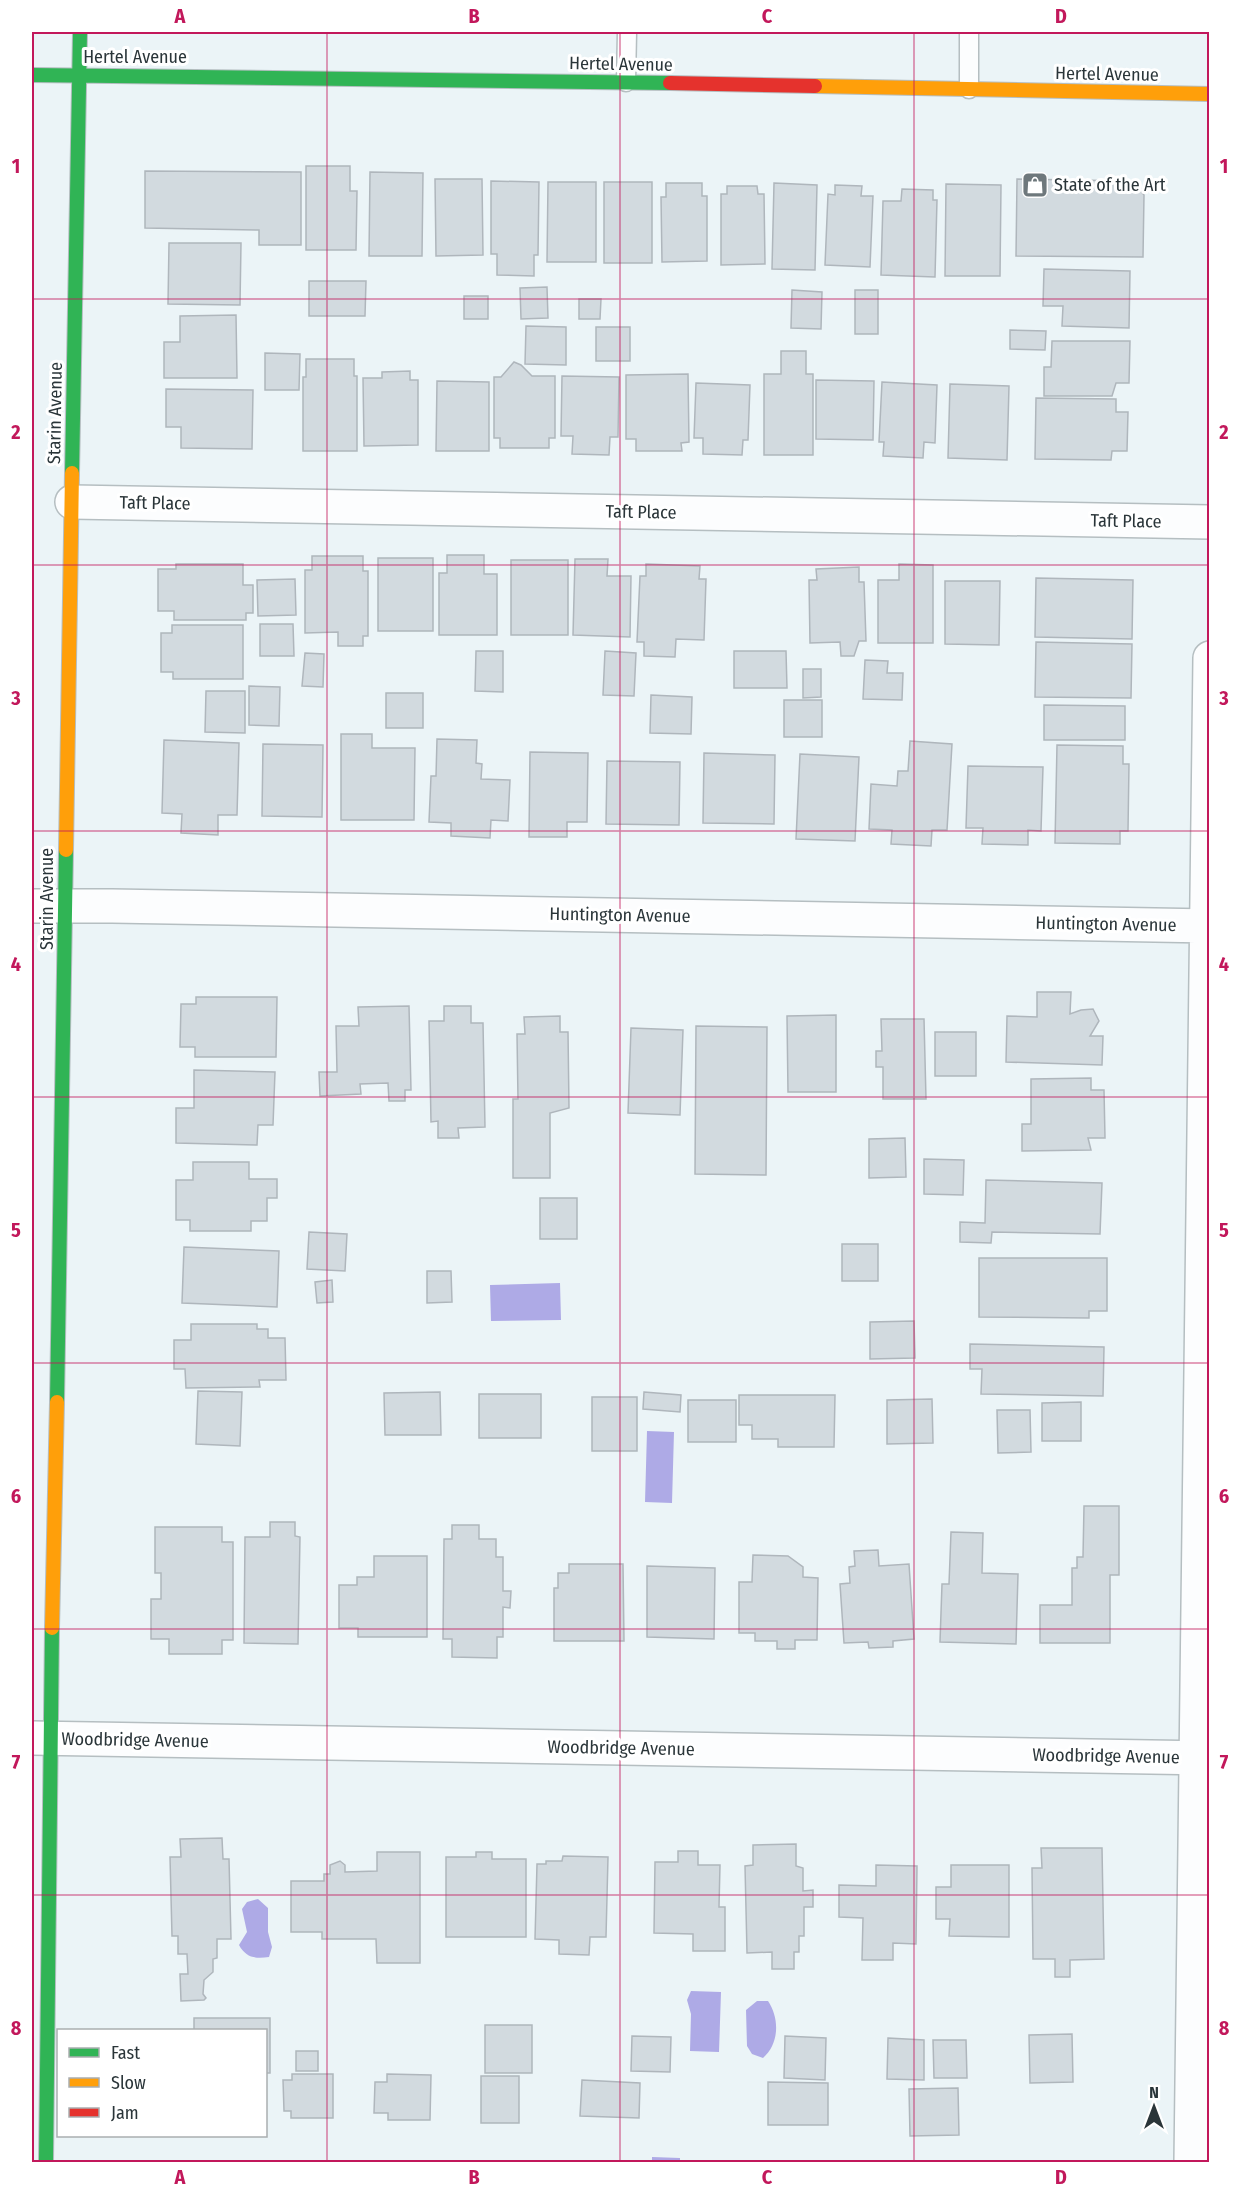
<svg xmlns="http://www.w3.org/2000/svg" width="1241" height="2194" font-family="'Fira Sans Condensed',sans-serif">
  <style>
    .water { fill: #aeaae6 }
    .building { fill: #d2dadf; stroke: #afb6bc; stroke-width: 1.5 }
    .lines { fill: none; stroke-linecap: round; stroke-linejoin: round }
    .lane-casing { stroke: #b5bec1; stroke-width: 21 }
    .street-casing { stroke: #b5bec1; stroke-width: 36 }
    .fast-casing { stroke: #b5bec1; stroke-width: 16 }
    .slow-casing { stroke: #b5bec1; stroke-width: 16 }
    .jam-casing { stroke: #b5bec1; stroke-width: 16 }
    .lane { stroke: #fcfdfe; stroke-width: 18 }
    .street { stroke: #fcfdfe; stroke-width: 33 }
    .fast { stroke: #30b455; stroke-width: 14 }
    .slow { stroke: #ff9f0a; stroke-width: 14 }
    .jam { stroke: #e5322d; stroke-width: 14 }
    .grid { fill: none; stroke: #c2185b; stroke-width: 1.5; stroke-opacity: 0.55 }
    .labels { text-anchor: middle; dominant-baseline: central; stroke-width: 6; stroke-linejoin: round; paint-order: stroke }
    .street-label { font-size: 18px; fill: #2a3539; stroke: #fff }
    .poi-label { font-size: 18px; fill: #2a3539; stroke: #fff; text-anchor: start }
    .neatline { fill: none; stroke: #c2185b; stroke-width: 2 }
    .grid-label { font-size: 20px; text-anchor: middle; font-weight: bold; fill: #c2185b }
  </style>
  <rect width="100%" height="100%" fill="#ebf4f7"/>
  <path class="water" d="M560,1283l1,37 -70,1 -1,-36z
    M647,1431l27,1 -2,71 -27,-1z
    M258,1899l10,9v24l4,15 -3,10c-13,2 -23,1 -30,-12l8,-13 -5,-23 5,-7z
    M691,1991l30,1 -2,60 -29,-1 1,-37 -4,-14z
    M757,2001h11c12,18 11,43 -5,57l-11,-4 -5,-8 -1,-36z
    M652,2157l28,1v4h-28z"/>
  <path class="building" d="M306,166h44v25h7l-1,59h-50z
    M145,171l156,1v73h-42v-15l-114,-2z
    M370,172l53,1 -1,83h-53z
    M435,179h47l1,76 -47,1z
    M1017,179l115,2 12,14 -1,62 -127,-1z
    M491,181l48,1 -1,73h-4v21l-37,-1v-21h-6z
    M548,182h48v80h-49z
    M604,182h48v81h-48z
    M666,183h36v13h5v65l-45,1 -1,-65h5z
    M774,183l43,2 -2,85 -43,-1z
    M946,184l55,1 -1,91h-55z
    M835,185l27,1 -1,10h12l-3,71 -45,-2 3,-71 7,1z
    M727,186h30l1,8h6l1,70 -44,1v-71h6z
    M902,189l31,1v10h4l-2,77 -54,-2 2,-74h18z
    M169,243h72l-1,62 -72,-1z
    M1044,269l86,2 -1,57 -67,-2 1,-20h-20z
    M309,281h57l-1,35h-56z
    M547,287l1,31 -27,1 -1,-31z
    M792,290l30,2 -1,37 -30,-1z
    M855,290h23v44h-23z
    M464,296h24v23h-24z
    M579,299h22l-1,20h-21z
    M236,315l1,63h-73v-36h16v-26z
    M526,326l40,1v38l-41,-1z
    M596,327h34v34h-34z
    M1010,330l36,1 -1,19 -35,-1z
    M1052,341h78l-1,42h-13l-4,13h-68v-29h7z
    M781,351h25v23h7v81h-49v-81h17z
    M265,353l35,1 -1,36h-34z
    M306,359h48v17h3v75h-54v-74h3z
    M514,362l7,3 11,11h23v62h-6v10h-49v-10h-6v-61h7z
    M410,371v9h8v65l-54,1 -1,-68h19v-6z
    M688,374l1,68 -8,1 1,8h-46v-12h-10v-64z
    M562,376l57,1 -1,60h-8l-1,18 -37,-1 1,-18h-12z
    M816,380l58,1 -1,59 -57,-1z
    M437,381l52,1v69h-53z
    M882,382l55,3 -2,58 -11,-1 -1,16 -40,-2 1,-14h-5z
    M696,383l54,2 -2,55h-5l-1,15 -39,-1v-16h-9z
    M950,384l59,2 -2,74 -59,-2z
    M166,389l87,1 -1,59 -71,-1v-21h-15z
    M1036,398l80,1v13h12l-1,39h-15l-1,9 -76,-1z
    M447,555h37v19h13v61h-58v-62h8z
    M312,556h51v15h5v65h-5v10h-25v-14l-33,1v-63h7z
    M378,558h55v73h-55z
    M575,559h33l-1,17h24l-1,61 -57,-2z
    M511,560h57v75h-57z
    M176,564h67v21h10v28h-7v7h-72v-9h-16v-42h18z
    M646,564l54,2 -1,13h7l-2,61 -28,-1 -1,18 -31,-1v-14h-7l3,-66h6z
    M899,564l34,1v78h-55v-63h21z
    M859,567v15h5l2,59h-7l-5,15h-13l-1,-14 -30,1 -1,-63h8l-1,-11z
    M1036,578l97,2 -1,59 -97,-2z
    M295,579l1,36 -38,1 -1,-36z
    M945,581h55l-1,64 -54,-1z
    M260,624h33l1,32h-34z
    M172,625h71v54h-70v-7h-12v-39h11z
    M1036,642l96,2 -1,54 -96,-1z
    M476,651h27v41l-28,-1z
    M605,651l31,2 -2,43 -31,-1z
    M734,651h52l1,37h-53z
    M305,653l19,1 -1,33 -21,-1z
    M865,660l23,1 -1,12h16l-1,27 -39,-1z
    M803,669h18v28l-18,1z
    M249,686l31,1 -1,39 -30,-1z
    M206,691h39v42l-40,-1z
    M386,693h37v35h-37z
    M651,695l41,2 -1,37 -41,-1z
    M784,700h38v37h-38z
    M1044,705l81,1v34h-81z
    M341,734h31v14h43l-1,72h-73z
    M437,739l40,1 -1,23 6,1 -1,15 29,1 -2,41 -17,-1 -1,18 -39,-2v-13l-22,-1 2,-46h5z
    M164,740l75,3 -2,72h-19v20l-37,-2 1,-19 -20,-1z
    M910,741l42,3 -5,86h-15l-1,16 -40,-2 1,-14 -23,-1 2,-45 26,2 1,-15h10z
    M263,744l60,1 -1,72 -60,-1z
    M1057,745l66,1v18h6l-1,67h-8v13l-65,-1z
    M530,752l58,1 -1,69h-20v15h-38z
    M704,753l71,2 -1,69 -71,-1z
    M800,754l59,3 -4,84 -59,-2z
    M607,761l73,1 -1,63 -73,-1z
    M968,766l75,1 -2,64 -13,-1v15l-46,-1 1,-16h-17z
    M1037,992h34l-1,22 11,-4 12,-1 6,12 -9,15h13l-1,29 -96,-3 1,-46 30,1z
    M196,997h81l-1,60h-81v-10h-15l1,-43h15z
    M409,1006l2,84h-6v11h-16l-1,-18 -28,1 1,10 -41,2 -1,-24h18l-1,-46h23l-1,-19z
    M444,1006h27v17h12l2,104 -27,1 1,10h-21v-17l-7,1 -2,-101h15z
    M836,1015v77h-48l-1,-76z
    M560,1016v16h8l1,76 -19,5v65h-37v-79h5l-1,-65h8l-1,-17z
    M881,1019h43l2,80h-43v-32h-7v-16h6z
    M696,1026l71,1 -1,148 -71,-1z
    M631,1028l52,2 -3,85 -52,-2z
    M935,1032h41v44h-41z
    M194,1070l81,2 -2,53h-15l-1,20 -81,-2v-35h18z
    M1091,1078v12h13l1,48h-17l3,12 -69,1v-27h9v-45z
    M905,1138l1,39 -37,1v-39z
    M924,1159l40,1 -1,35 -39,-1z
    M193,1162h56v17h28v19h-10v23h-16v10h-61v-11h-14v-40h17z
    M986,1180l116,3 -2,51 -108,-2 -1,11 -31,-1v-20l25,1z
    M540,1198h37v41h-37z
    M309,1232l38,2 -2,37 -38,-2z
    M842,1244h36v37h-36z
    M184,1247l95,4 -2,56 -95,-4z
    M979,1258h128v53h-18v7l-110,-1z
    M427,1271h24l1,31 -25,1z
    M332,1280l1,22 -16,1 -2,-21z
    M914,1321l1,37 -45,1v-37z
    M191,1324h66v5h11v9h17l1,42h-27l1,7 -74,1 -1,-19h-11v-29h17z
    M970,1344l134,3 -1,49 -122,-2 1,-25h-12z
    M198,1391l44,1 -2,54 -44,-2z
    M440,1392l1,43h-56l-1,-42z
    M644,1392l37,3 -1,17 -37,-3z
    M479,1394h62v44h-62z
    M739,1395h96l-1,52h-56v-8h-26v-14h-13z
    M592,1397h45v54h-45z
    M932,1399l1,44 -46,1v-44z
    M688,1400h48v42h-48z
    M1081,1402v39h-39v-38z
    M997,1410h33l1,42 -33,1z
    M1084,1506h35v69h-9v68h-70v-38h32v-37h5v-11h6z
    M270,1522h25v14l5,1 -2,107 -54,-1 1,-106h25z
    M452,1525h27v14h17v18h7v34h8l-1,17 -7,-1v30h-6v21l-45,-1v-18h-9l1,-100h8z
    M155,1527h67v15h11v98h-11v14h-53v-15h-18v-40h10v-26h-6z
    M951,1532l32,1 -1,40 36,1 -2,70 -76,-2 2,-58h7z
    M878,1550l1,16 30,-2 5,75 -21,2v6l-24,1 -1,-6 -24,1 -4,-59 10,-1 -1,-16 6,-1 -1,-15z
    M753,1555l35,1 15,11v10l15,1 -1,62h-22v9h-18v-8h-22v-8h-16v-51h13z
    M374,1556h53v81h-69v-9h-19v-43h18v-8h17z
    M569,1564h54l1,77h-70v-53h4v-15h11z
    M647,1566l68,2 -1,71 -67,-2z
    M222,1838l1,21h6l2,80h-14v19l-4,1v13l-9,8 -1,14 3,4 -2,2 -23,1 -1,-27h8l-1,-20h-9v-18h-6l-2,-79h11l-1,-18z
    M796,1844v22l7,2v23l10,-1v17h-9v29h-5v16h-5v17h-22v-17l-25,1 -2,-87 8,-1v-20z
    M1041,1848h61l2,111 -34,1v17h-15v-18h-22l-1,-91h10z
    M678,1851h20v14h22l-1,42h6v44h-32v-17l-39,-1 1,-71h23z
    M377,1852h43v111h-43l-1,-24h-54v-7h-31v-51h33v-7h6v-9l10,-4 5,4v7l32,-1z
    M476,1852h16v7h34v78h-80v-80h30z
    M563,1856l45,1 -2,80h-16l-1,18 -30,-1v-14l-24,-1 2,-75h9v-3h16z
    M876,1865l41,1 -1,78 -23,-1v17h-31l1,-42 -24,-1v-32l37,1z
    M951,1865h58v72l-60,-1 1,-17h-14v-32h15z
    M194,2018h76v55h-4v-43h-72z
    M485,2025h47v48h-47z
    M1072,2034l1,48 -43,1 -1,-48z
    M632,2036l39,1 -1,35 -39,-1z
    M785,2036l41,2 -1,42 -41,-2z
    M888,2038l36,2v40l-37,-1z
    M933,2040h33l1,38h-33z
    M296,2051h22v20h-22z
    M292,2074h41v44h-42v-7h-7l-1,-31h9z
    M387,2074l44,1 -1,45h-42v-7h-14l1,-31h12z
    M481,2076h38v47h-38z
    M582,2080l58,3 -1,35 -59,-2z
    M768,2082l60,1v42h-60z
    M958,2088l1,47 -49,1 -1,-47z"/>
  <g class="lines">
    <defs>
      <path id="lane" d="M626,82l1,-50
        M969,89v-57"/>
      <path id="street" d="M72,502l1138,20
        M32,906h80l1098,20
        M32,1738l1178,20
        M1191,2162l19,-1504"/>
      <path id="fast" d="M32,75l638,8
        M72,473l8,-441
        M57,1402l9,-552
        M46,2162l6,-534"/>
      <path id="slow" d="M815,86l395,8
        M66,850l6,-377
        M52,1628l5,-226"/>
      <path id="jam" d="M670,83l145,3"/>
    </defs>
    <use href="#lane" class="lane-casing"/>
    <use href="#street" class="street-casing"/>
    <use href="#fast" class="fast-casing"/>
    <use href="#slow" class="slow-casing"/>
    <use href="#jam" class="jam-casing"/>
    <use href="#lane" class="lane"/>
    <use href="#street" class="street"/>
    <use href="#fast" class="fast"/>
    <use href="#slow" class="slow"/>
    <use href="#jam" class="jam"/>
  </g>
  <path class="grid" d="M327,32v2130M620,32v2130M914,32v2130M32,299h1178M32,565h1178M32,831h1178M32,1097h1178M32,1363h1178M32,1629h1178M32,1895h1178"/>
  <defs>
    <symbol id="shop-square" viewBox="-11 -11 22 22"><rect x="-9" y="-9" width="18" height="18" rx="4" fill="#6e787c" stroke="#fff"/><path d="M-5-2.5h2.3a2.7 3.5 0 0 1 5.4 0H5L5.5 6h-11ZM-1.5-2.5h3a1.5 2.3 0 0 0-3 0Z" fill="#fff"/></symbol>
  </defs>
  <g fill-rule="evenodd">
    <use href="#shop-square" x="1020" y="170" width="30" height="30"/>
  </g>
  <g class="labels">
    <g class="street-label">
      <text x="135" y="57">Hertel Avenue</text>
      <text transform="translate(621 64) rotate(1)">Hertel Avenue</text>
      <text transform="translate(1107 74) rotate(1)">Hertel Avenue</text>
      <text transform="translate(55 413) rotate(-89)">Starin Avenue</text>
      <text transform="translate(155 503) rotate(1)">Taft Place</text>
      <text transform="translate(641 512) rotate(1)">Taft Place</text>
      <text transform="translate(1126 521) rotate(1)">Taft Place</text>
      <text transform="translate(47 899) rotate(-90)">Starin Avenue</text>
      <text transform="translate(620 915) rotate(1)">Huntington Avenue</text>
      <text transform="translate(1106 924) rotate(1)">Huntington Avenue</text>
      <text transform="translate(135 1740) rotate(1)">Woodbridge Avenue</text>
      <text transform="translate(621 1748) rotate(1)">Woodbridge Avenue</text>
      <text transform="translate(1106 1756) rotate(1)">Woodbridge Avenue</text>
    </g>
    <g class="poi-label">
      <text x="1054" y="185">State of the Art</text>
    </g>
  </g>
  <rect width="1241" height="2194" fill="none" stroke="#ffffff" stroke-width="66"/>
  <rect x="57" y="2029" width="210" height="108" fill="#ffffff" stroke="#aaaeb0" stroke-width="1.5"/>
  <rect x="69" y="2048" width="30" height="9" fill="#30b455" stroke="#aaaeb0" stroke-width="1.5"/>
  <text x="111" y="2059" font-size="18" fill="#2a3539">Fast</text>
  <rect x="69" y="2078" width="30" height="9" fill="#ff9f0a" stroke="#aaaeb0" stroke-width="1.5"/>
  <text x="111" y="2089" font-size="18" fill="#2a3539">Slow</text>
  <rect x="69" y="2108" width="30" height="9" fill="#e5322d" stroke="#aaaeb0" stroke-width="1.5"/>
  <text x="111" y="2119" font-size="18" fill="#2a3539">Jam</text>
  <g transform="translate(1154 2107)" stroke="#ffffff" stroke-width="4.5" paint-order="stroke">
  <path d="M0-4.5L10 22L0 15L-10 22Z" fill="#2a3539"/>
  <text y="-9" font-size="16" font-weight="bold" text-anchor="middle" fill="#2a3539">N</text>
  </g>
  <rect x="33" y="33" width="1175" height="2128" class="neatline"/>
  <g class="grid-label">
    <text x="180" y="23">A</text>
    <text x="474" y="23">B</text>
    <text x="767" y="23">C</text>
    <text x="1061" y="23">D</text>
    <text x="16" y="173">1</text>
    <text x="1224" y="173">1</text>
    <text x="16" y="439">2</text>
    <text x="1224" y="439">2</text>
    <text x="16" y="705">3</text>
    <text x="1224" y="705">3</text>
    <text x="16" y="971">4</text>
    <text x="1224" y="971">4</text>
    <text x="16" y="1237">5</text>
    <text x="1224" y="1237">5</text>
    <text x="16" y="1503">6</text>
    <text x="1224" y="1503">6</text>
    <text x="16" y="1769">7</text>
    <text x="1224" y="1769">7</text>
    <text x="16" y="2035">8</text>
    <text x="1224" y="2035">8</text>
    <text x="180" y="2184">A</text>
    <text x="474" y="2184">B</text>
    <text x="767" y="2184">C</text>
    <text x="1061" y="2184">D</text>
  </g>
</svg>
